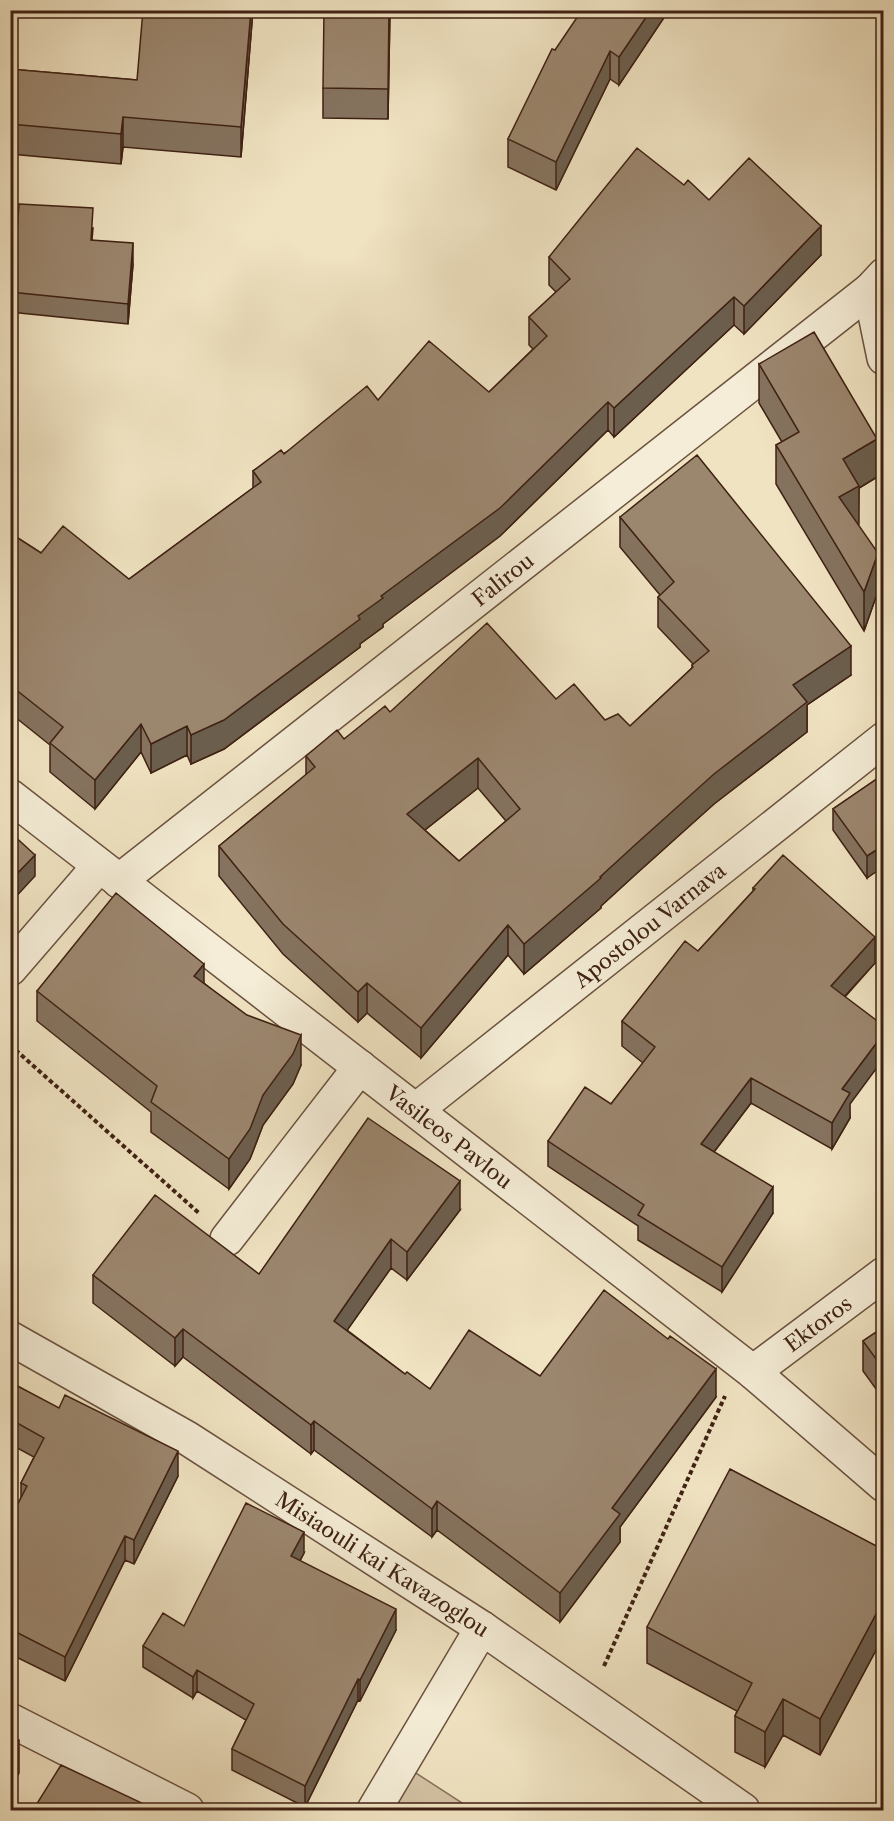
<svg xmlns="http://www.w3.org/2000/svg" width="894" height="1821" font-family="'Libre Caslon Text',serif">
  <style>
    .green { fill: #d2c2a4; stroke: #88725c; stroke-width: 1.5 }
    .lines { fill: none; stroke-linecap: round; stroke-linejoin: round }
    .minor-casing { stroke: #6b523f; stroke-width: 36 }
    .path { stroke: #3f2113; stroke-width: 4; stroke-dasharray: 4.5 3; stroke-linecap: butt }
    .minor { stroke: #f5edd7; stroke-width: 33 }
    .wall { fill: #85735f; stroke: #3f2113; stroke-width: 1.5; fill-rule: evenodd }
    .shaded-wall { fill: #6c5e4d; stroke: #3f2113; stroke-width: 1.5 }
    .building { fill: #9b866e; stroke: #3f2113; stroke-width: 1.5; fill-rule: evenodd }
    .labels { text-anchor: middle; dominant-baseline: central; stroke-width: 4.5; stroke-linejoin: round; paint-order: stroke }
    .street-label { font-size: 21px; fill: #3f2113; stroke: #f5edd7 }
  </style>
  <rect width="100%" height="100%" fill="#f0e3c2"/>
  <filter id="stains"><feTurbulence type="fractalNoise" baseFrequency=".00333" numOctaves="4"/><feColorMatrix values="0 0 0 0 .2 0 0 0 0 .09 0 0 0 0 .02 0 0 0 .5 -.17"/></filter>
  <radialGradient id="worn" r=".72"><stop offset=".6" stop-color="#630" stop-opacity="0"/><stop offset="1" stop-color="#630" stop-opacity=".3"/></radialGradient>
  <path class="green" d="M405,1766l68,44h-93z"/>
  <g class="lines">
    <defs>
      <g id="minor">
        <path d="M870,290l14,68"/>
        <path id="s1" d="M10,796l743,576 131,113"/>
        <path id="s2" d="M119,881l751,-591 14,-15"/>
        <path d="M10,969l89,-103"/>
        <path id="s3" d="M416,1110l468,-371"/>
        <path d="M227,1239l133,-172"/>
        <path id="s4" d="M10,1338l177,100 295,190 261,182"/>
        <path id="s5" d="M753,1372l131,-98"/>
        <path d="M10,1720l177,90"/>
        <path d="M374,1810l108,-182"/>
      </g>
    </defs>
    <use href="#minor" class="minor-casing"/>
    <path class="path" d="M10,1045l190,169
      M604,1666l121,-270"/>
    <use href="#minor" class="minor"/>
  </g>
  <path class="wall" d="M253,10l-12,147 -118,-10 -2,17 -111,-10v-85l127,11z
    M390,10l-2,109 -65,-1v-30z
    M669,10l-50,75 -9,-6 -54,111 -48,-23v-28l47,-89z
    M684,185l25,15 112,55 -77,79 -10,-9 -120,112 -6,-7 -108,106 -117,88v3l-23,17v3l-136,102 -33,15 -4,-9 -36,18 -10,-21 -46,57 -45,-37v-27l-40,-32v-180l31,20 88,26 124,-91v-17l125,-71 111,-8 44,-43 -4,-4v-28l27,-25 -7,-7v-28z
    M93,228l-1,12 41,24 -5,60 -118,-12v-64h6z
    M759,364l118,113 -18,11 -1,36 20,67 -14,40 -88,-147v-39l6,-3 -23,-39z
    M620,517l231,158 -44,30v27l-93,72 -78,70 -35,32v2l-77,66 -16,-19 -87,103 -54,-45 -9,9 -75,-68 -64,-78v-30l87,-71v-19l38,-17 46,-27 166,-13 49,21 25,6 62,-58v-3l1,-1 -35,-37v-30l2,-2 -40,-48zM478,788l28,33 -47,40 -34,-31z
    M884,774l-17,104 -34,-48v-21z
    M753,888l122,75 -30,34 5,121 -18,31 -81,-46 -37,49 59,61 -51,79 -84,-52v-14l-90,-60v-25l63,-37 32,-41 -21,-17v-25l76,-70 55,-60z
    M204,983l97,82 -8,19 -30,41 -13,34 -21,30 -78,-57v-20l-114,-91v-30z
    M460,1210l-53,70 -16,-12 -44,62 58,44 25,15 110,-13 176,21 -96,130v15l-60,80 -123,-92 -5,7 -118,-87 -3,4 -128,-97 -8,9 -82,-63v-28l166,-1z
    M884,1327v73l-21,-29v-30z
    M10,1382l168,94 -44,88 -9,-4 -60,121 -55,-27v-135l11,-21v-15l13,-26 -24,-13z
    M884,1550v85l-64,120 -37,-20 -18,32 -30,-15v-36l2,-5 -90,-48v-36z
    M304,1553l-4,8 96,69 -36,71 -2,-1 -53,107 -73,-37v-21l14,-29 -49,-29 -4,7 -50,-31v-21l41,-20z"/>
  <path class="shaded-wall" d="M251,10h2l-12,147v-30z
    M389,10h1l-2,109v-30z
    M651,10h18l-50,75v-28z
    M610,51v28l-54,111v-28z
    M123,117v30l-2,17v-30z
    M821,226v29l-77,79v-28z
    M133,243v21l-5,60v-20z
    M734,297v28l-120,112v-29z
    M608,402v28l-108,106 -117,88v3l-23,17v3l-136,102 -33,15v-29l167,-119z
    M877,439v38l-18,11v36l-20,11v-38l4,-38z
    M878,553v38l-14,40v-39z
    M851,646v29l-44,30v27l-93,72 -78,70 -35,32v2l-77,66v-30l76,-67 193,-192z
    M141,724v28l-46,57v-29z
    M187,726v29l-36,18v-29z
    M478,758v30l-71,56v-30z
    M884,845v21l-17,12v-22z
    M35,855v21l-25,27v-22z
    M508,925v30l-87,103v-30z
    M875,937v26l-44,48v-25z
    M204,964v30l-10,-18z
    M367,983v30l-9,9v-30z
    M884,1033v25l-34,46v14l-18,31v-26l10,-34z
    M301,1035v30l-8,19 -30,41 -13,34 -21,30v-30l34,-64z
    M751,1078v25l-50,66v-25z
    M460,1181v29l-53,70v-28z
    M773,1187v26l-51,79v-25z
    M391,1239v29l-57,81v-28z
    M183,1329v28l-8,9v-28z
    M716,1369v28l-96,130v15l-60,80v-29l52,-85z
    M314,1421v29l-3,4v-29z
    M178,1451v25l-44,88v-24z
    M437,1501v29l-5,7v-28z
    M304,1532v21l-13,24v-21z
    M125,1536v24l-60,121v-24z
    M884,1599v36l-64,120v-36z
    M396,1609v21l-36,71v-21z
    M197,1670v21l-4,7v-21z
    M358,1679v21l-53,107v-21z
    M783,1699v36l-18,32v-35z
    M19,1740v33l-9,18v-33z"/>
  <path class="building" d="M143,10h108l-10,117 -118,-10 -2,17 -111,-10v-55l127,11z
    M324,10h65l-1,79 -65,-1z
    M582,10h69l-32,47 -9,-6 -54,111 -48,-23 44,-90 3,1z
    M637,148l47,37 4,-5 21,20 40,-42 72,68 -77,80 -10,-9 -120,111 -6,-6 -108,106 -119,88 2,2 -25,18 2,3 -136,101 -33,15 -4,-9 -36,18 -10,-20 -46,56 -45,-37 13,-16 -53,-42v-152l31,20 22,-27 66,53 132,-97 -8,-11 28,-21 3,4 83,-68 11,14 51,-59 60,51 58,-56 -18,-19 41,-38 -21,-22z
    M19,204l74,4 -2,32 42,3 -5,61 -118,-12v-44h6z
    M814,332l63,107 -34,20 16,27 -20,11 39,56 -14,39 -88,-147 23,-13 -40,-68z
    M697,455l154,191 -58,39 14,17 -93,72 -78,70 -36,33 1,1 -77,66 -16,-19 -87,103 -54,-45 -9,9 -75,-68 -64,-78 96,-79 -9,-11 31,-26 7,9 41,-33 5,6 97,-89 69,76 18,-15 31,36 13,-6 12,12 63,-59 -1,-2 17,-14 -51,-54 16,-15 -54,-65zM478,758l42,51 -61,52 -52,-47z
    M884,774v71l-17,11 -34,-47z
    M10,832l25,23 -25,26z
    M783,855l92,82 -44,49 53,40v7l-42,56 8,4 -18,30 -81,-45 -50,66 72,43 -51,80 -84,-52 6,-10 -96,-64 37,-54 26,17 44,-57 -33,-26 63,-80 13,10 57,-62 -2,-1z
    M116,893l88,71 -10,12 53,39 54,20 -8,19 -30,41 -13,34 -21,30 -78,-57 6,-16 -120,-95z
    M368,1118l92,63 -53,71 -16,-13 -57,82 71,53 2,-2 23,17 39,-59 71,46 64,-86 64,49 2,-3 46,33 -104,139 8,6 -60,79 -123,-92 -5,8 -118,-88 -3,4 -128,-96 -8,9 -82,-63 62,-80 104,79z
    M884,1327v43l-21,-29z
    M10,1382l49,26 6,-13 113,56 -44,89 -9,-4 -60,121 -55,-28v-110l17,-33 -6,-3 23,-45 -34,-19z
    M730,1469l154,81v49l-64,120 -37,-20 -18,33 -30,-16 17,-33 -105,-56z
    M246,1503l58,29 -13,24 105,53 -36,71 -2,-1 -53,107 -73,-37 22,-45 -57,-34 -4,7 -50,-31 20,-33 21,13z
    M10,1736l9,4 -9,18z
    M61,1765l85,40 -3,5h-110z"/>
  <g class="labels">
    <g class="street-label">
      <text stroke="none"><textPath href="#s2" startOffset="488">Falirou</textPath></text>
      <text stroke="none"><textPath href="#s3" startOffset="298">Apostolou Varnava</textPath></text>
      <text stroke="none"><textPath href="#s1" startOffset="556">Vasileos Pavlou</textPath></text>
      <text stroke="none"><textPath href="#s5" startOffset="81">Ektoros</textPath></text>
      <text stroke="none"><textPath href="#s4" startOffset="436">Misiaouli kai Kavazoglou</textPath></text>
    </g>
  </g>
  <rect width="894" height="1821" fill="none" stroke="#f0e3c2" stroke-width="36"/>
  <rect x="12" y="12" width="870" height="1797" fill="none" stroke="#3f2113" stroke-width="3"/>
  <rect x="18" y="18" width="858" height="1785" fill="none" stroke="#3f2113" stroke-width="1.5"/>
  <rect width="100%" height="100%" filter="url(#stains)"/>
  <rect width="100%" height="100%" fill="url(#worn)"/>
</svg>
